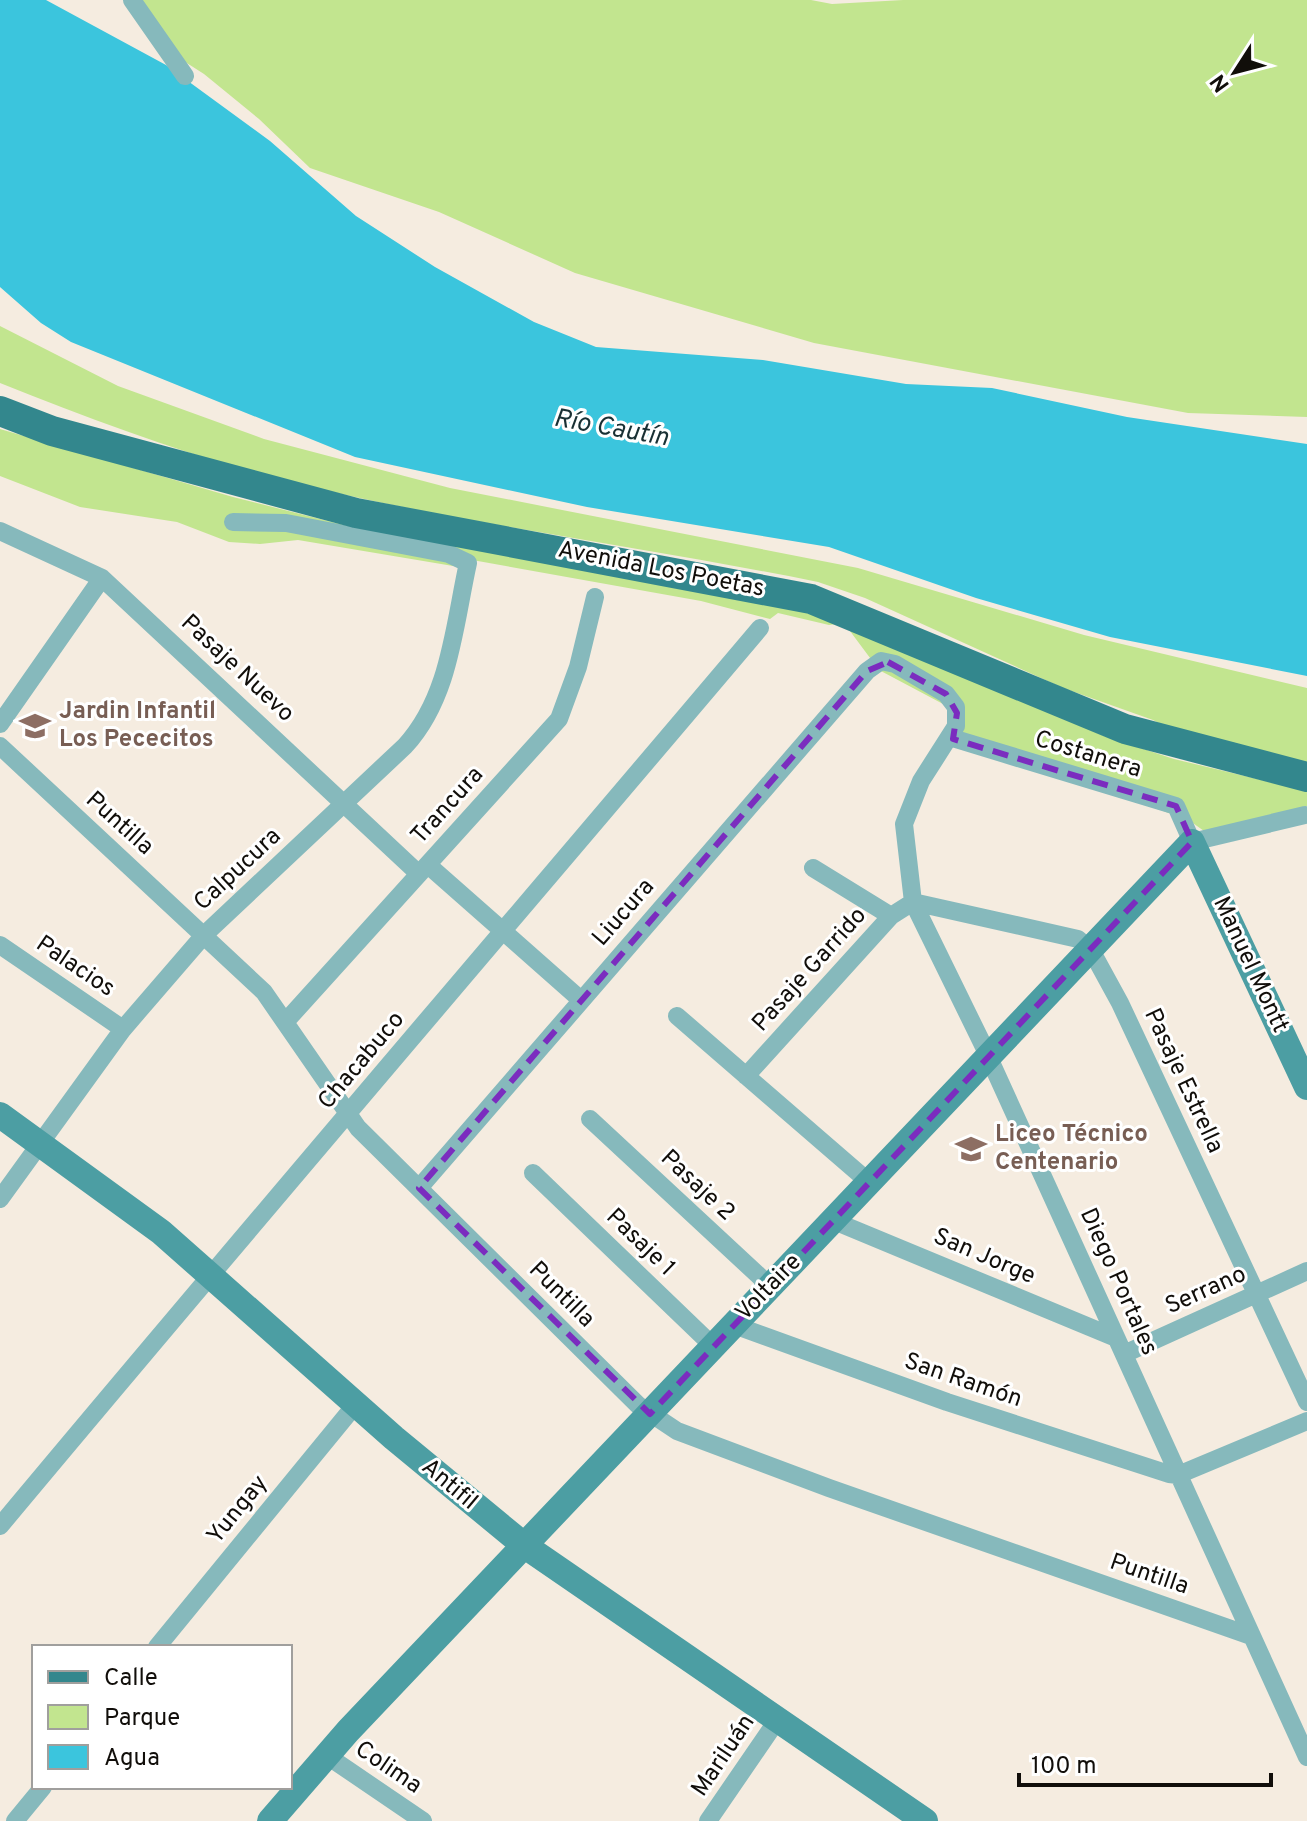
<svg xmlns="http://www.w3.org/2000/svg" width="1307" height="1821" font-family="Overpass,sans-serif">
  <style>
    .green { fill: #c2e58f }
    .water { fill: #3bc5dd }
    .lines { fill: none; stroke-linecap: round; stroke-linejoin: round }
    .street { stroke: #86b9bc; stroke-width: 18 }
    .secondary { stroke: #4c9ea3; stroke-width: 26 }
    .primary { stroke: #33878d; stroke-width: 30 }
    .marked { fill: none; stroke: #7b2cbf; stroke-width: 6; stroke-dasharray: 16 10; stroke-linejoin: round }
    .labels { text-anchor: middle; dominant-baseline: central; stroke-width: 6; stroke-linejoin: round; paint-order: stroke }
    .street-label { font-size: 24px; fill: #110e0a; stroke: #fff }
    .education-label { font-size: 24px; font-weight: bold; fill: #785e54; stroke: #fff; text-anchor: start }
    .water-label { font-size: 26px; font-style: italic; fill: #193034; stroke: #fff }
  </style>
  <rect width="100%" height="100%" fill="#f5ece0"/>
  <path class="green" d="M140,0h671l21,4 71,-4h404v417l-119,-4 -374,-70 -239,-70 -136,-61 -129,-44 -51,-49 -55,-45 -47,-30z
    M0,326l118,60 146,53 186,49 408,80 226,67 223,53v79l-111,-25 -43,-22 -90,-32 -198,-90 -47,-16c-181,-37 -365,-58 -543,-104 -94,-25 -185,-59 -275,-95z
    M0,429l233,68 119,30 488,90 264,119 70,23 133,32v15l-103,25 -14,-10 -239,-89 9,-19 -81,-43 -35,-47 -15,2 -51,-12 -8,6 -69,-18 -240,-43 -2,9 -161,-27 -38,4 -31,-2 -52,-20 -97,-15 -80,-31z"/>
  <path class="water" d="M0,0h46l120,65 104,76 86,75 79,51 99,55 62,25 167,13 143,24 86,4 135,29 180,27v232l-197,-39 -134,-39 -147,-51 -242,-40 -232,-50 -284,-115 -30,-19 -41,-36z"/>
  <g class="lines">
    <path class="street" d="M132,0l53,76
      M0,531l102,47 317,296
      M0,724l102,-146
      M949,737l227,69 16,36 113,-27
      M0,746l264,246 94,136 280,277 39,26 152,57 422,148
      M428,865l153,135
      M813,868l78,48
      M0,945l123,84
      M677,1016l193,167
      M287,1020l272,-301 19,-52 17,-70
      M746,1076l145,-160 22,-14 165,37 13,11 29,53 187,399
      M590,1119l181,168
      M533,1173l181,174
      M419,1188l448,-517 14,-10 14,3 51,30 10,13v19l-35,55 -17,43 9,78 72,147 322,708
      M0,1199l123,-170 81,-94 201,-189c45,-49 49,-120 63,-183l-19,-9 -163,-31 -53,-1
      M834,1221l282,117
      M734,1325l213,77 222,72 9,1 129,-54
      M1124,1354l183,-83
      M0,1526c251,-301 507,-599 760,-898
      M157,1647l199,-243
      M326,1755l97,66
      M15,1821l28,-34
      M708,1821l70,-102"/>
    <path class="secondary" d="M0,1115l161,117 233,206 131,108 400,275
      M270,1821l78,-90 844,-889 115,245"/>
    <path class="primary" d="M0,411l52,20 304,82 455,86 314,130 182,48"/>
  </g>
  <path class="marked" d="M888,662l58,32 11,19 -4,26 223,67 16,36 -542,572 -231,-226 448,-517z"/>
  <defs>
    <symbol id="school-bare" viewBox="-9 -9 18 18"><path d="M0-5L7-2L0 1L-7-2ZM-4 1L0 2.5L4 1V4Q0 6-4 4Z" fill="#8d6e63" stroke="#fff" stroke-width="2.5" paint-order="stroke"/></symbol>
  </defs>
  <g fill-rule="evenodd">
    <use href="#school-bare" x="13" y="704" width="44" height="44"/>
    <use href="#school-bare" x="949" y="1127" width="44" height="44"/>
  </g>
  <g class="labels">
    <g class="street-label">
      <text transform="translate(661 570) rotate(11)">Avenida Los Poetas</text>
      <text transform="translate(237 669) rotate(43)">Pasaje Nuevo</text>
      <text transform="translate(1088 755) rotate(17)">Costanera</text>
      <text transform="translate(448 806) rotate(-48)">Trancura</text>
      <text transform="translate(119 824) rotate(42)">Puntilla</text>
      <text transform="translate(238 870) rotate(-43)">Calpucura</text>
      <text transform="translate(624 913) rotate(-49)">Liucura</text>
      <text transform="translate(1250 965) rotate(65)">Manuel Montt</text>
      <text transform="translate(75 967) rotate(34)">Palacios</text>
      <text transform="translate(810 970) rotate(-48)">Pasaje Garrido</text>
      <text transform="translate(362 1061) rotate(-50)">Chacabuco</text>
      <text transform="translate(1183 1081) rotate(65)">Pasaje Estrella</text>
      <text transform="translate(697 1186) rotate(43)">Pasaje 2</text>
      <text transform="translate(640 1243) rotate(44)">Pasaje 1</text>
      <text transform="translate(984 1257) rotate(23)">San Jorge</text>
      <text transform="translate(1118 1282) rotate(66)">Diego Portales</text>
      <text transform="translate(769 1288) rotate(-46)">Voltaire</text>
      <text transform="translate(1206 1291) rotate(-24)">Serrano</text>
      <text transform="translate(561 1295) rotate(45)">Puntilla</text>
      <text transform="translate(963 1381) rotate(19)">San Ramón</text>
      <text transform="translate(449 1485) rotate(40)">Antifil</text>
      <text transform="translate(238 1510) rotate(-51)">Yungay</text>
      <text transform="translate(1149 1575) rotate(19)">Puntilla</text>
      <text transform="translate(724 1756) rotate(-56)">Mariluán</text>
      <text transform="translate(388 1768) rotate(34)">Colima</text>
    </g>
    <g class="education-label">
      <text x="59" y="712">Jardin Infantil<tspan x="59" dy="28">Los Pececitos</tspan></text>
      <text x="995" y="1135">Liceo Técnico<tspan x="995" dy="28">Centenario</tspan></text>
    </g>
    <g class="water-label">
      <text transform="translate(611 429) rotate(10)">Río Cautín</text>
    </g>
  </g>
  <rect x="32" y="1645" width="260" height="144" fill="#ffffff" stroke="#a09f9d" stroke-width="2"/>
  <rect x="48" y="1671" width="40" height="12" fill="#33878d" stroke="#a09f9d" stroke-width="2"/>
  <text x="104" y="1685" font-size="24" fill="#110e0a">Calle</text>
  <rect x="48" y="1705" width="40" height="24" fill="#c2e58f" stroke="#a09f9d" stroke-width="2"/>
  <text x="104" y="1725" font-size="24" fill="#110e0a">Parque</text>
  <rect x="48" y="1745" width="40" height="24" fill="#3bc5dd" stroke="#a09f9d" stroke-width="2"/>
  <text x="104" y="1765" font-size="24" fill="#110e0a">Agua</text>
  <g transform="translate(1235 72) rotate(234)" stroke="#ffffff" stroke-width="6" paint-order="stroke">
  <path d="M0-6L14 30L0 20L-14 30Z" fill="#110e0a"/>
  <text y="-12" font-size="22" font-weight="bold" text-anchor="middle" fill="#110e0a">N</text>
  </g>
  <path d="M1019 1773v12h252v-12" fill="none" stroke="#110e0a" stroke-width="4"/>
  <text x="1031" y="1773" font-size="24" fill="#110e0a" stroke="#ffffff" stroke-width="6" paint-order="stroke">100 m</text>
</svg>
